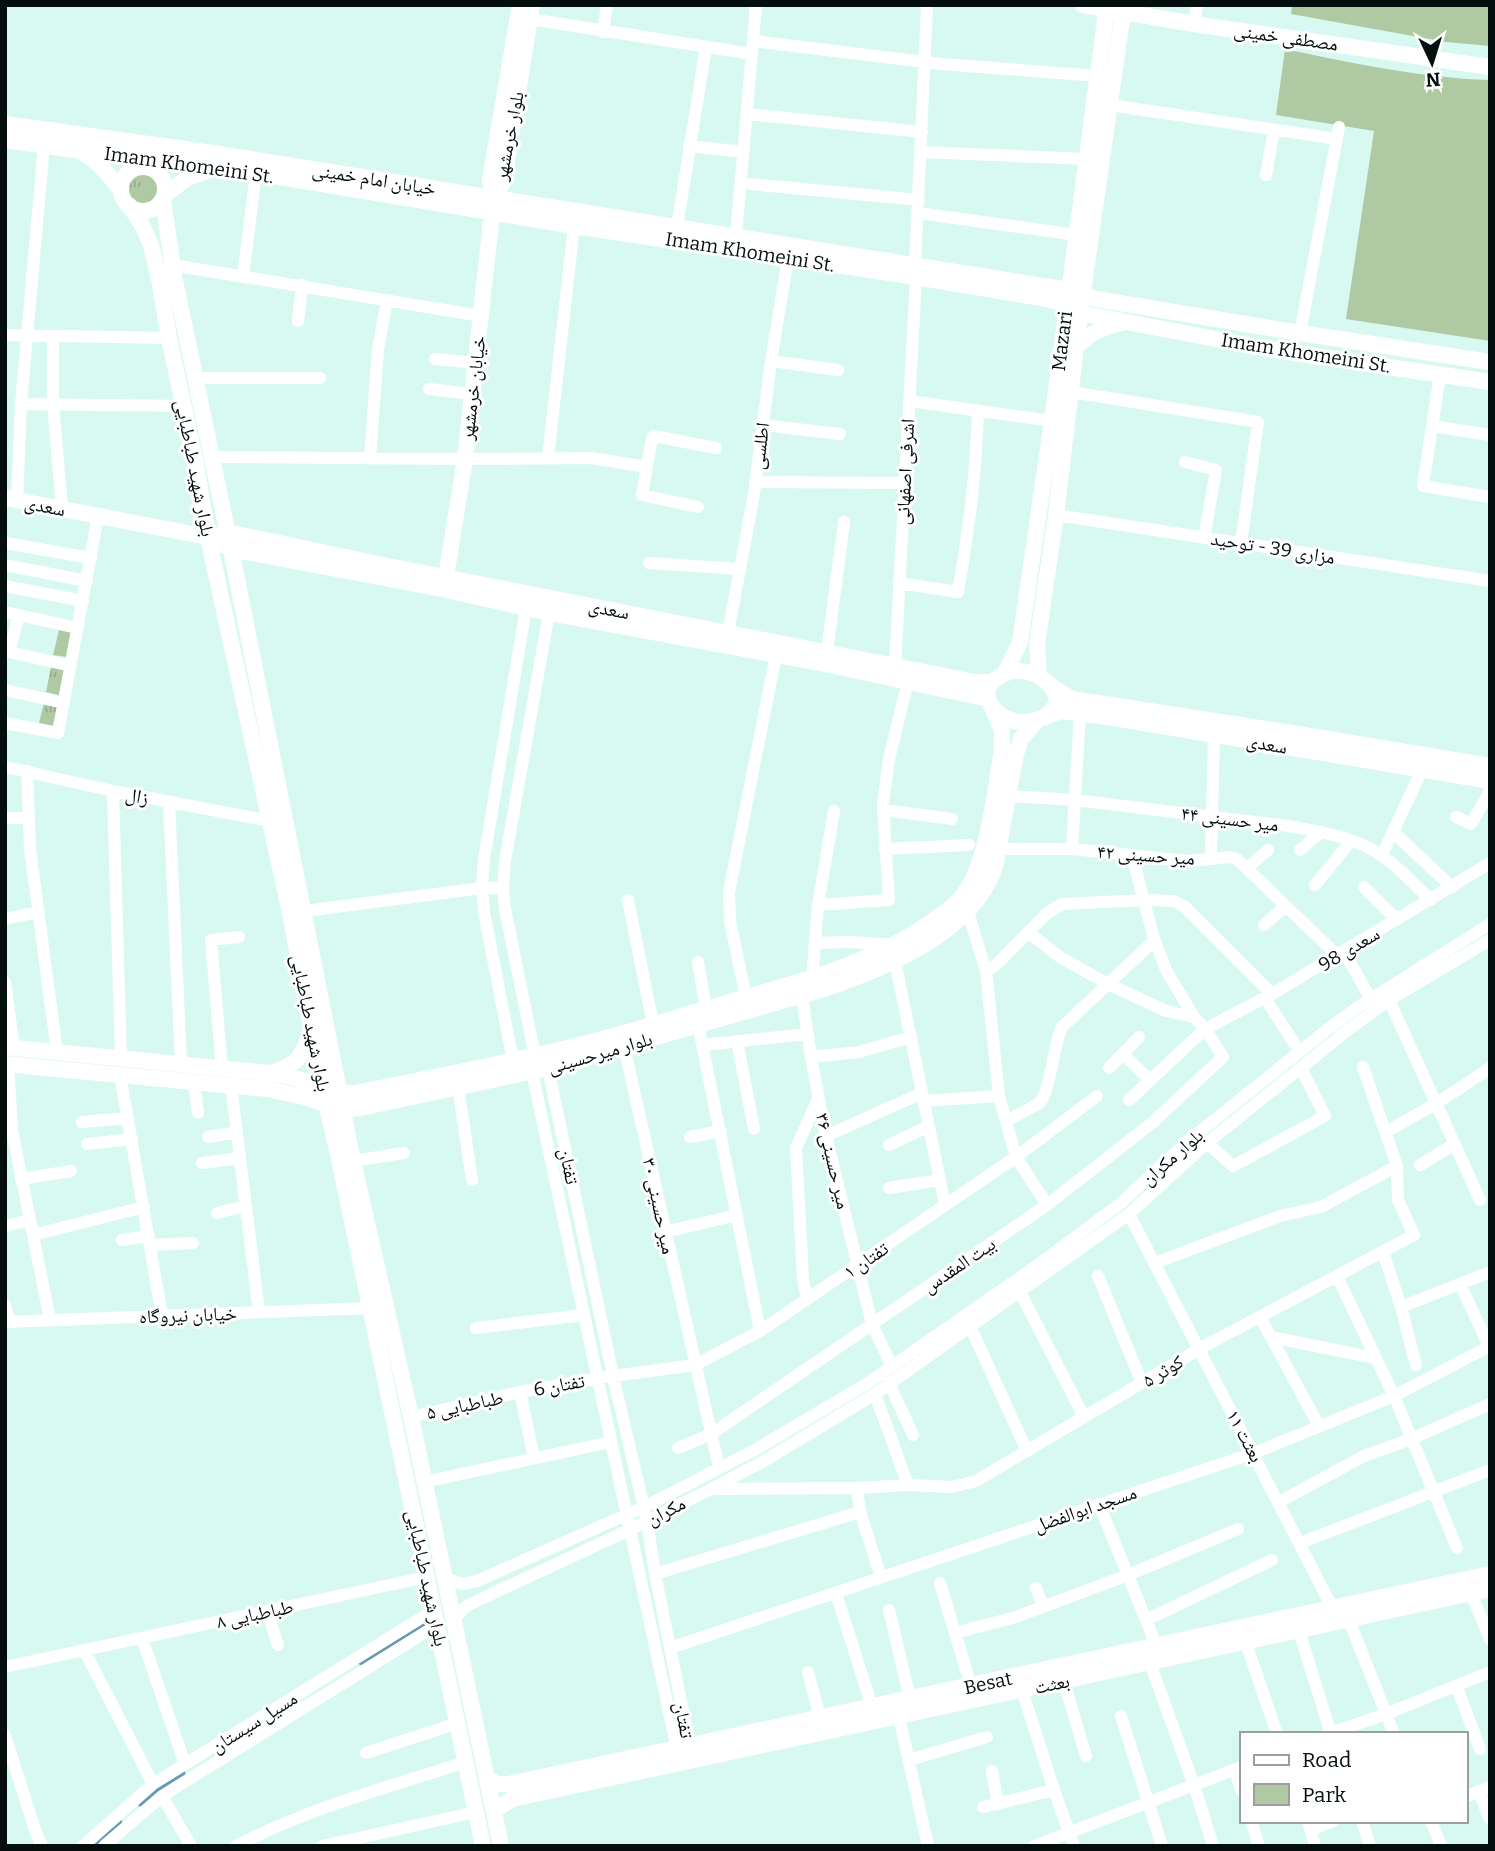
<svg xmlns="http://www.w3.org/2000/svg" width="1495" height="1851" font-family="Bitter,'Noto Naskh Arabic',serif">
  <style>
    .grass { fill: url(#grass-tufts) }
    .park { fill: #afcaa2 }
    .lines { fill: none; stroke-linecap: round; stroke-linejoin: round }
    .canal { stroke: #689bb2; stroke-width: 9 }
    .minor { stroke: #fff; stroke-width: 12 }
    .major { stroke: #fff; stroke-width: 16 }
    .labels { text-anchor: middle; dominant-baseline: central; stroke-width: 6; stroke-linejoin: round; paint-order: stroke }
    .street-label { font-size: 19px; fill: #040f0d; stroke: #fefefe }
  </style>
  <defs>
    <pattern id="grass-tufts" width="24" height="20" patternUnits="userSpaceOnUse" patternTransform="scale(1.75)"><rect width="24" height="20" fill="#afcaa2"/><path d="M3 7l-1-3M5 7V3M7 7l1-3M15 17l-1-3M17 17v-4M19 17l1-3" fill="none" stroke="#95ac8a"/></pattern>
  </defs>
  <rect width="100%" height="100%" fill="#d8f9f2"/>
  <path class="grass" d="M127 188a16 16 0 1 1 32 0a16 16 0 1 1-32 0Z
    M59,630l13,3 -5,24 -14,-2z
    M51,667l13,3 -5,25 -13,-3z
    M44,703l13,3 -4,20 -14,-3z"/>
  <path class="park" d="M1292,5h198v41l-44,-4 -155,-28z
    M1285,49c67,14 136,29 205,31v261l-144,-22 28,-188 -98,-16z"/>
  <g class="lines">
    <path class="canal" d="M362,1661l60,-36
      M141,1802l16,-13 24,-15
      M93,1846l25,-23"/>
    <path class="minor" d="M530,19l222,35
      M1194,24l3,-19
      M603,32l4,-27
      M753,41l188,23 157,12
      M1110,105l227,34
      M747,114l175,18
      M689,146l54,6
      M921,152l165,7
      M1266,175l8,-45
      M750,184l169,16
      M918,213l159,22
      M677,227l29,-180
      M736,236l20,-231
      M172,265l309,51
      M915,265l12,-260
      M243,276l13,-103
      M298,321l4,-36
      M1300,333l39,-206
      M5,335l164,3
      M53,336v68l9,104
      M435,359l41,4
      M771,361l67,9
      M1440,374l-17,112 67,11
      M195,378h125
      M429,389l43,5
      M1071,392l187,30 -17,121
      M909,401l143,20
      M21,404l163,2
      M762,425l78,9
      M1432,426l58,9
      M212,457l253,2 127,-1 54,9
      M548,458l26,-232
      M370,459l8,-110 9,-49
      M1185,462l31,8 -12,68
      M756,482l148,1
      M17,500l4,-96 23,-259
      M698,507l-56,-12 10,-57 2,-2 62,12
      M1056,515l434,66
      M5,543l86,15
      M649,563l91,6
      M5,565l82,16
      M899,583l59,9c11,-60 18,-120 20,-181
      M5,586l78,15
      M5,612l73,16
      M728,633l26,-139 17,-133 17,-103
      M5,651l66,15
      M9,652l10,-37
      M827,652l17,-130
      M895,666l21,-389
      M5,690l59,13
      M5,723l53,10 40,-217
      M5,767l108,24 157,30
      M27,771l3,78 27,203
      M113,791l8,267
      M1008,796l67,4 214,26c31,6 68,11 93,30 18,12 33,29 49,44
      M169,802l12,262
      M883,810l69,9
      M1456,817l15,7 19,-33
      M5,818h24
      M1393,832l59,55
      M885,849l84,-4
      M998,849h74l116,12 43,-4 7,3 100,96
      M1072,849l8,-136
      M1300,850l21,-18
      M1382,855l40,-85
      M1211,859l3,-124
      M1247,868l21,-18
      M1315,885l36,-44
      M1364,887l33,33
      M628,900l25,124
      M818,905l71,-5 -6,-96 6,-45 19,-78
      M297,912l185,-24h21
      M968,912l18,59 13,125 17,61 31,48
      M5,919l33,-7
      M1264,925l22,-19
      M1028,932l32,25 48,27 58,27 28,6
      M815,943l36,-1 41,3
      M1344,952l27,47
      M895,961l50,244
      M698,962l8,47
      M986,971l9,-5 52,-53 15,-9 83,-4 29,1 11,6 87,87
      M812,979l6,-74 16,-94
      M5,982l9,66
      M802,996l9,61 15,79 46,188 20,43
      M746,997l-16,-76 -1,-29 47,-237
      M1265,998l29,45
      M1389,1000l91,200
      M698,1024l62,307
      M737,1041l17,88
      M703,1045l104,-11
      M624,1046l95,422
      M1123,1054l27,26
      M535,1056l-30,-147 -2,-21 2,-27 44,-248
      M811,1057l48,-5 52,-15
      M513,1061l-29,-149 -2,-24 2,-29 42,-251
      M8,1064l4,66 38,190
      M548,1068l65,308 34,145 8,53 35,172 -1,5
      M1109,1068l30,-31
      M222,1069l-11,-129 28,-3
      M532,1072l145,677 3,4
      M120,1075l42,241
      M194,1082l4,31
      M231,1086l28,226
      M458,1087l14,93
      M1129,1100l76,-71 67,-35 218,-131
      M924,1101l75,-5
      M1006,1121c7,-4 29,-14 34,-19 11,-13 13,-56 22,-75l93,-87
      M82,1122l46,-4
      M1386,1132l51,-29 53,-35
      M826,1136l96,-43
      M208,1137l29,-5
      M690,1137l31,-6
      M1207,1143l26,23 92,-50 -24,-48
      M87,1144l45,-5
      M889,1145l40,-19
      M353,1161l51,-8
      M202,1163l38,-5
      M1420,1165l35,-21
      M21,1179l50,-8
      M889,1188l51,-8
      M217,1213l29,-7
      M1129,1214l204,395
      M5,1226l25,-6
      M665,1232l72,-17
      M33,1235l111,-28
      M122,1240l27,-4
      M150,1245l43,-2
      M1383,1252l18,55 15,58
      M1155,1263l125,-47 41,-9 76,-41
      M1098,1276l44,107
      M1337,1276l57,120 63,152
      M1460,1284l29,62
      M1020,1292l64,125
      M807,1299l-4,-20 -7,-131 22,-49
      M5,1305l5,17
      M1401,1307l89,-35
      M1260,1317l59,109
      M5,1322l365,-14
      M970,1326l57,125
      M476,1328l108,-13
      M1271,1337l104,21
      M889,1383l24,52
      M520,1392l14,66
      M875,1394l33,91
      M411,1417l109,-25 78,-14 97,-13 65,-34 256,-174 81,-61
      M678,1448l33,-14 336,-229 105,-82 71,-66 -18,-28 -11,-12 -28,-47 -13,-35 -21,-80
      M424,1482l187,-40
      M857,1488l3,24 21,65
      M713,1489l144,-1 51,-3 44,2 24,-6 223,-132 215,-114 -16,-35 -1,-34 -34,-99
      M1279,1502l85,-46 47,-17 79,-35
      M1099,1504l58,143
      M1300,1543l190,-73
      M655,1574l205,-62
      M445,1578l17,6 15,-3 167,-74 111,-57 113,-67 167,-116 86,-64 66,-61 141,-113 30,-22 132,-83
      M940,1583l31,103
      M1036,1588l7,19
      M836,1593l36,114
      M1471,1593l19,46
      M889,1610l21,89
      M267,1611l11,34
      M454,1619l11,-12 18,-9 146,-68 82,-41 51,-27 113,-68 254,-180 78,-71 141,-113 41,-30 101,-60
      M1146,1620l126,-60
      M1349,1620l45,114
      M1299,1631l32,103
      M955,1633l61,-16 112,-42 110,-46
      M142,1638l43,126
      M1246,1643l31,91
      M670,1648l584,-195 140,-57 96,-50
      M84,1650l69,134
      M1150,1663l44,122 19,61
      M5,1667l422,-90
      M808,1672l12,46
      M1064,1682l22,74
      M1457,1687l23,62
      M1022,1690l32,100 20,56
      M1121,1716l41,130
      M899,1717l29,129
      M1328,1734l58,-20 104,-42
      M5,1735l30,95 7,16
      M366,1753l92,-30
      M909,1760l78,-23
      M1235,1770l6,20
      M992,1771l6,33
      M1479,1791l10,27
      M162,1796l29,50
      M1465,1797l25,-10
      M983,1807l71,-17
      M1251,1821l8,25
      M1308,1821l7,25
      M1362,1821l8,25
      M1431,1821l10,25
      M1311,1830l22,-9
      M83,1846l70,-62 281,-174
      M104,1846l58,-50 275,-171
      M236,1846c73,-38 152,-59 230,-84
      M322,1846l154,-34
      M1034,1846l207,-79"/>
    <path class="major" d="M520,5l-30,174 4,19 10,-18 28,-175
      M1083,5l111,19 296,43
      M5,124l208,29 856,137 27,9 204,34 190,29
      M5,140l125,18 126,15 318,53 342,51 131,22 20,5 13,9 188,36 222,33
      M81,152c17,8 28,24 40,38
      M121 189a22 22 0 1 1 44 0a22 22 0 1 1-44 0Z
      M164,196l23,-18 23,-8
      M163,200l11,76 57,273 122,612 58,256 90,429
      M129,205l12,18 10,22 8,34 10,59 27,126 12,73 82,376 30,164 18,77 145,692
      M1076,347c15,-14 26,-20 46,-24
      M5,498l203,39 23,12 211,40 107,24 276,51 163,35
      M221,534l6,-2 156,33 512,101 80,16h16
      M446,577l19,-118 28,-255
      M1012,671c14,-1 24,2 35,11 33,31 -32,59 -56,23 -12,-18 6,-29 21,-34z
      M1005,673l15,-31 32,-221 55,-416
      M1039,676l-2,-32 19,-129 24,-202 44,-308
      M1051,686l21,13 220,34 198,33
      M1045,717l16,-6 47,6 382,64
      M5,1047l264,26 23,4 48,16h15c75,-15 150,-29 224,-48 49,-12 98,-28 148,-42 66,-20 133,-35 192,-73 13,-9 28,-17 39,-29 30,-31 36,-107 44,-151v-19l-10,-24
      M5,1064l262,25 37,8 39,13 22,-3 183,-39 276,-79c60,-20 146,-55 170,-119 4,-13 6,-29 8,-42 5,-25 9,-49 14,-74l5,-15 17,-19
      M271,1073c28,-9 30,-15 40,-42
      M487,1778l10,6h12l981,-210
      M494,1811l18,-12 978,-210"/>
  </g>
  <g class="labels">
    <g class="street-label">
      <text transform="translate(1286 37) rotate(8)">مصطفی خمینی</text>
      <text transform="translate(509 136) rotate(-79)">بلوار خرمشهر</text>
      <text transform="translate(189 165) rotate(8)">Imam Khomeini St.</text>
      <text transform="translate(374 179) rotate(9)">خیابان امام خمینی</text>
      <text transform="translate(750 252) rotate(9)">Imam Khomeini St.</text>
      <text transform="translate(1062 341) rotate(-83)">Mazari</text>
      <text transform="translate(1306 353) rotate(9)">Imam Khomeini St.</text>
      <text transform="translate(473 388) rotate(-83)">خیابان خرمشهر</text>
      <text transform="translate(760 446) rotate(-83)">اطلسی</text>
      <text transform="translate(195 468) rotate(79)">بلوار شهید طباطبایی</text>
      <text transform="translate(905 472) rotate(-87)">اشرفی اصفهانی</text>
      <text transform="translate(45 506) rotate(11)">سعدی</text>
      <text transform="translate(1273 548) rotate(9)">مزاری 39 - توحید</text>
      <text transform="translate(609 609) rotate(11)">سعدی</text>
      <text transform="translate(1267 744) rotate(10)">سعدی</text>
      <text transform="translate(137 796) rotate(11)">زال</text>
      <text transform="translate(1230 819) rotate(7)">میر حسینی ۴۴</text>
      <text transform="translate(1146 855) rotate(4)">میر حسینی ۴۲</text>
      <text transform="translate(1349 949) rotate(-31)">سعدی 98</text>
      <text transform="translate(311 1023) rotate(79)">بلوار شهید طباطبایی</text>
      <text transform="translate(600 1053) rotate(-16)">بلوار میرحسینی</text>
      <text transform="translate(1172 1157) rotate(-41)">بلوار مکران</text>
      <text transform="translate(833 1161) rotate(77)">میر حسینی ۳۶</text>
      <text transform="translate(569 1166) rotate(78)">تفتان</text>
      <text transform="translate(659 1206) rotate(78)">میر حسینی ۳۰</text>
      <text transform="translate(866 1260) rotate(-34)">تفتان ۱</text>
      <text transform="translate(959 1265) rotate(-34)">بیت المقدس</text>
      <text transform="translate(188 1315) rotate(-2)">خیابان نیروگاه</text>
      <text transform="translate(1163 1371) rotate(-31)">کوثر ۵</text>
      <text transform="translate(559 1385) rotate(-10)">تفتان 6</text>
      <text transform="translate(465 1405) rotate(-12)">طباطبایی ۵</text>
      <text transform="translate(1245 1436) rotate(62)">بعثت ۱۱</text>
      <text transform="translate(1085 1509) rotate(-19)">مسجد ابوالفضل</text>
      <text transform="translate(666 1511) rotate(-27)">مکران</text>
      <text transform="translate(427 1578) rotate(78)">بلوار شهید طباطبایی</text>
      <text transform="translate(255 1614) rotate(-12)">طباطبایی ۸</text>
      <text transform="translate(988 1683) rotate(-12)">Besat</text>
      <text transform="translate(1052 1684) rotate(-12)">بعثت</text>
      <text transform="translate(684 1720) rotate(79)">تفتان</text>
      <text transform="translate(254 1722) rotate(-32)">مسیل سیستان</text>
    </g>
  </g>
  <rect width="1495" height="1851" fill="none" stroke="#040f0d" stroke-width="14"/>
  <rect x="1240" y="1732" width="228" height="91" fill="#fefefe" stroke="#9a9e9e" stroke-width="2"/>
  <rect x="1254" y="1755" width="35" height="10" fill="#ffffff" stroke="#9a9e9e" stroke-width="2"/>
  <text x="1302" y="1767" font-size="21" fill="#040f0d">Road</text>
  <rect x="1254" y="1784" width="35" height="21" fill="#afcaa2" stroke="#9a9e9e" stroke-width="2"/>
  <text x="1302" y="1802" font-size="21" fill="#040f0d">Park</text>
  <g transform="translate(1432 63) rotate(176)" stroke="#fefefe" stroke-width="5" paint-order="stroke">
  <path d="M0-5L12 26L0 18L-12 26Z" fill="#040f0d"/>
  <text y="-10" font-size="19" font-weight="bold" text-anchor="middle" fill="#040f0d">N</text>
  </g>
</svg>
